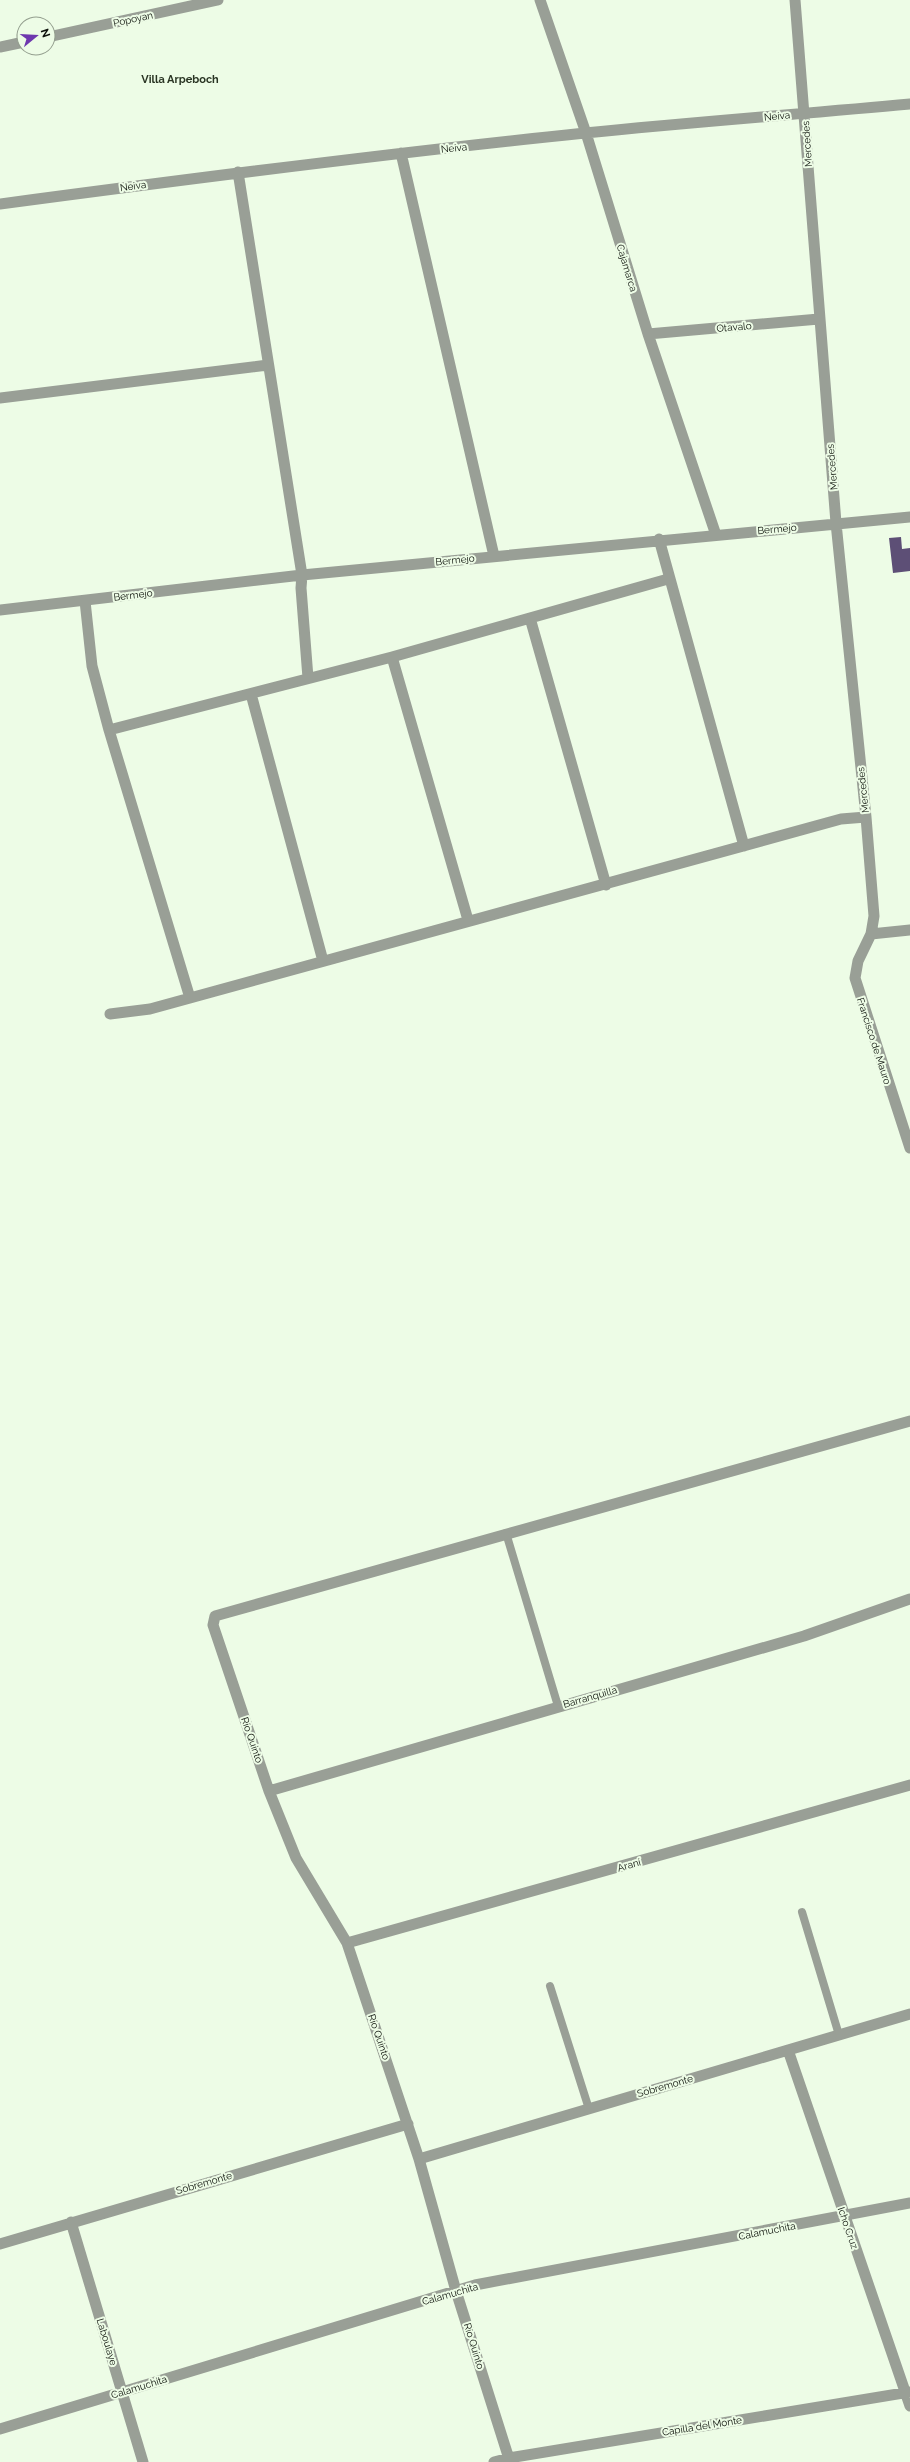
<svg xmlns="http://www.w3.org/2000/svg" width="910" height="2462" font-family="Raleway,sans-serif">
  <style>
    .building { fill: #5d4f76 }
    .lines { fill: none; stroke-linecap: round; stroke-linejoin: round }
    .service { stroke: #999f96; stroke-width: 8 }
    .minor { stroke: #999f96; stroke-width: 11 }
    .labels { text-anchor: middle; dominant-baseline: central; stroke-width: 4; stroke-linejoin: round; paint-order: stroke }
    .street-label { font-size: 10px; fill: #0c110a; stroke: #edfce6 }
    .neighbourhood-label { font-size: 11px; font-weight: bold; fill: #2a3524; stroke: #edfce6 }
  </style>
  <rect width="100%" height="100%" fill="#edfce6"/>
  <path class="building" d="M901,537l1,12 8,-1v23l-17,2 -4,-35z"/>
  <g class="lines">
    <path class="service" d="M506,1533l52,173
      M802,1912l37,123
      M550,1986l39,123"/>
    <path class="minor" d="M540,0l46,133 62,201 68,201
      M795,0l41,523 30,294 8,99 -3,18 -13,27 -3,17 55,170
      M48,37l170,-37
      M0,47l24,-5
      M401,153l93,403
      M238,172l64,403 -1,13 7,90
      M0,204c195,-26 389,-51 585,-71 108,-11 217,-19 325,-29
      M648,334l171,-15
      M0,398l268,-33
      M659,539l85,307
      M85,601l7,65 17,64 81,268
      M0,610l302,-35 608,-58
      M530,618l76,267
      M392,657l76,263
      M251,694l72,267
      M109,730l283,-73 276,-78
      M871,934l39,-4
      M110,1014l40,-5 691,-190 25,-2
      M269,1791l535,-155 106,-37
      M347,1943l563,-158
      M788,2050l122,356
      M419,2159l491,-145
      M71,2222l72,240
      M0,2244l408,-120
      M0,2429l475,-144 435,-82
      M494,2462l15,-4 401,-66
      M510,2462l-54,-171 -37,-132 -72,-216 -51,-85 -27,-67 -56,-166 2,-9 695,-195"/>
  </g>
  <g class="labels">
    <g class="street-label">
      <text transform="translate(133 19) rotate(-12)">Popoyan</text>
      <text transform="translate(777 116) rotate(-5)">Neiva</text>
      <text transform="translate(807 144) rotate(-94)">Mercedes</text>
      <text transform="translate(454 148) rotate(-6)">Neiva</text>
      <text transform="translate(133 186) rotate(-8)">Neiva</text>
      <text transform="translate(627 268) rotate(73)">Cajamarca</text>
      <text transform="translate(734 327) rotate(-5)">Otavalo</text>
      <text transform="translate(832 467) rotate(-95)">Mercedes</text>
      <text transform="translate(777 529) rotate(-5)">Bermejo</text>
      <text transform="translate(455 560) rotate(-6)">Bermejo</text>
      <text transform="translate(133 595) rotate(-7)">Bermejo</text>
      <text transform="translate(863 790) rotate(-96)">Mercedes</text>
      <text transform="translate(874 1041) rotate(72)">Francisco de Mauro</text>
      <text transform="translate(590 1697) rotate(-16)">Barranquilla</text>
      <text transform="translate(252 1740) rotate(71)">Río Quinto</text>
      <text transform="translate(629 1865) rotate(-16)">Araní</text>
      <text transform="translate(379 2037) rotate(71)">Río Quinto</text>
      <text transform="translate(665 2086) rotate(-16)">Sobremonte</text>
      <text transform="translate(204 2183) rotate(-16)">Sobremonte</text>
      <text transform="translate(848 2228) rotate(71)">Icho Cruz</text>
      <text transform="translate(767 2231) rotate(-11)">Calamuchita</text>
      <text transform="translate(450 2294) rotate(-16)">Calamuchita</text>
      <text transform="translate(107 2342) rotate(73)">Laboulaye</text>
      <text transform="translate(474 2346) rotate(73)">Río Quinto</text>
      <text transform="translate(139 2387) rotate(-17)">Calamuchita</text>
      <text transform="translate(702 2426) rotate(-9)">Capilla del Monte</text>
    </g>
    <g class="neighbourhood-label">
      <text x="180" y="79">Villa Arpeboch</text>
    </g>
  </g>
  <g transform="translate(36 36) rotate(72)"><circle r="19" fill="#edfce6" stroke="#939e8e"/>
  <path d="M0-3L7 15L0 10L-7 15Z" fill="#6e38ae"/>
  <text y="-6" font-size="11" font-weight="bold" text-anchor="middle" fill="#0c110a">N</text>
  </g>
</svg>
